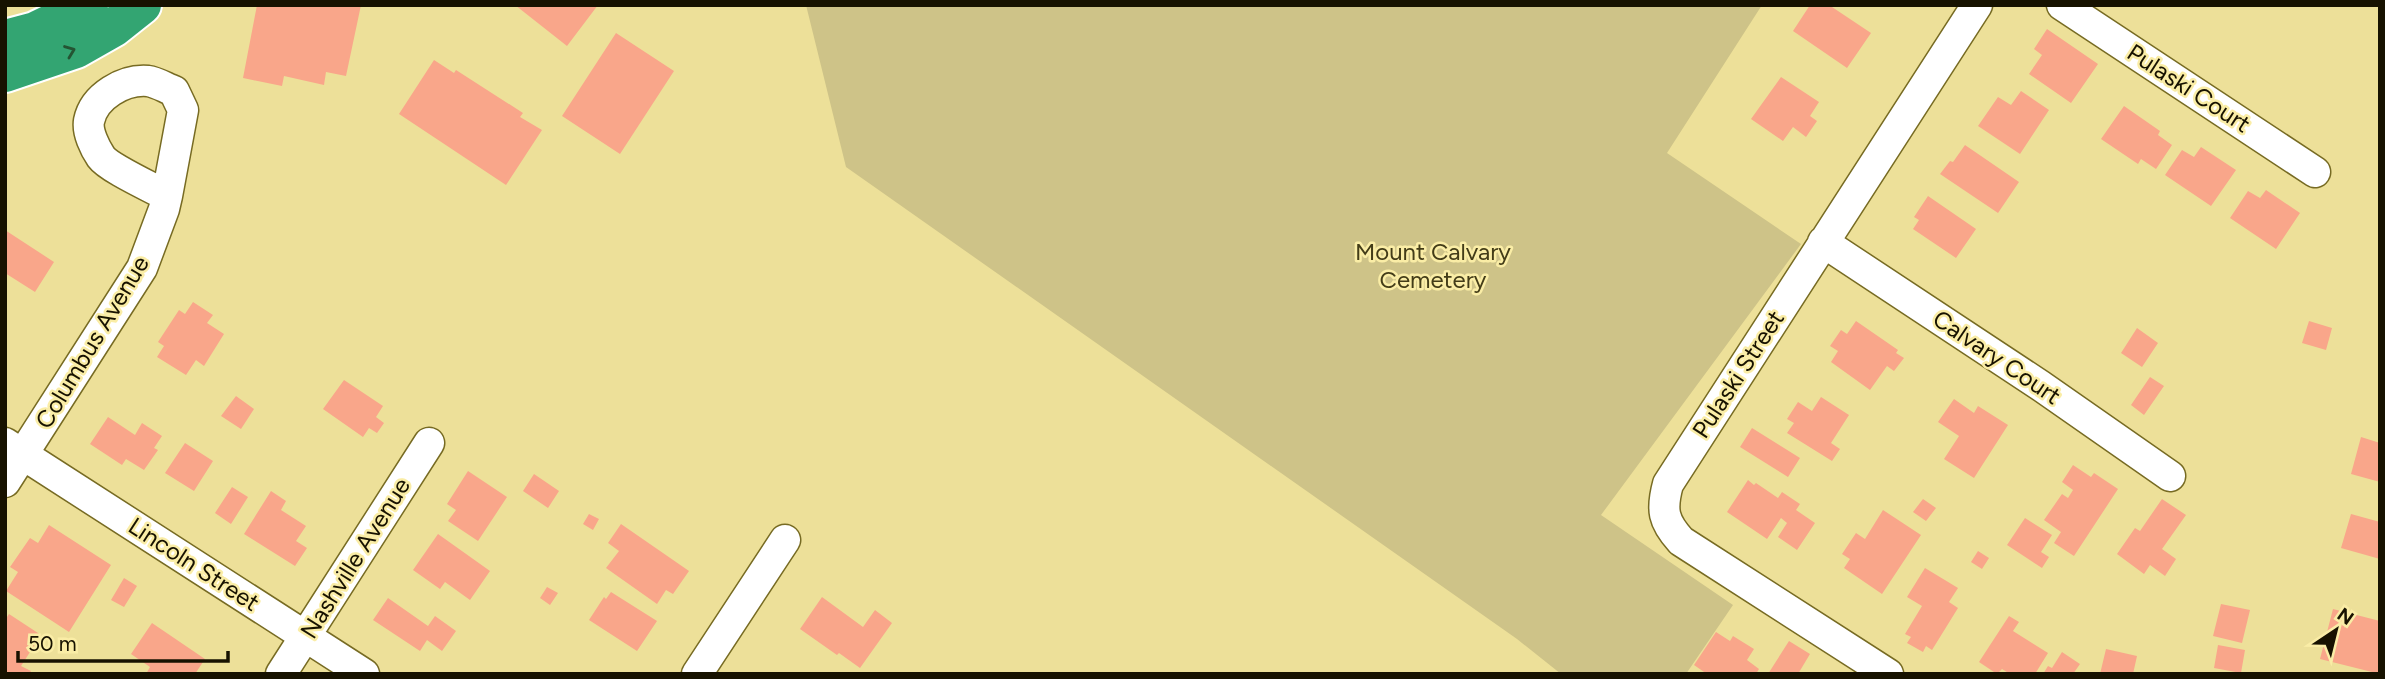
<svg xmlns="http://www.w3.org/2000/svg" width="2385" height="679" font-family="Figtree,sans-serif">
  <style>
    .green { fill: #cec388 }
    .building { fill: #f9a68a }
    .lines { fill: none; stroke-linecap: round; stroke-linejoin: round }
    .street-casing { stroke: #776b23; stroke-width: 33 }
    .highway-casing { stroke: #fff; stroke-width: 42 }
    .street { stroke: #fff; stroke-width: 30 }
    .highway { stroke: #33a572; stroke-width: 38 }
    .oneway { stroke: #245433 }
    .labels { text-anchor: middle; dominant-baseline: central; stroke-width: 5; stroke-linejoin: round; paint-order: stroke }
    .street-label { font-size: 24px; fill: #171200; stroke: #faeda6 }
    .park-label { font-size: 24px; fill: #433c18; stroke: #faeda6 }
  </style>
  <rect width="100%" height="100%" fill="#ede099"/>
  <path class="green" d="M806,5h956l-95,148 134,91 -200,271 132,90 -47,69h-125l-44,-35 -671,-472z"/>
  <path class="building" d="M257,5h104l-15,71 -20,-4 -2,13 -40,-9 -2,10 -39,-8z
    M515,5h83l-31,41z
    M1810,5h19l42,28 -24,35 -54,-37z
    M2047,29l51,35 -27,39 -42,-29 13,-19 -8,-6z
    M616,33l58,38 -54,83 -58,-38z
    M434,60l20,13 2,-3 67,43 -3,4 22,13 -36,55 -107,-71z
    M1781,77l38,25 -9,14 7,5 -11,16 -13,-10 -10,14 -32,-22z
    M2021,91l28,19 -29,44 -42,-28 20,-29 13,8z
    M2124,106l36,25 -2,4 14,10 -16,24 -15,-10 -3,5 -37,-25z
    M1965,145l54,37 -21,31 -58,-39 10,-13 3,1z
    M2201,147l35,23 -25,36 -46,-31 17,-25 12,7z
    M2266,190l34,23 -24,36 -46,-31 18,-27 12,7z
    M1928,196l48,33 -20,29 -43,-29 6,-9 -5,-3z
    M5,230l49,32 -19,30 -30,-19z
    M193,302l20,13 -6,8 17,11 -20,32 -8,-6 -10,15 -29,-18 7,-11 -6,-4 21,-32 6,4z
    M1856,321l42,29 -2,3 8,5 -10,13 -7,-5 -17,24 -39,-28 7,-11 -8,-5 11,-16 6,4z
    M2309,321l23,7 -6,22 -24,-7z
    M2137,328l21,15 -16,24 -21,-14z
    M2150,377l14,9 -20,29 -13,-10z
    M344,380l39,26 -7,11 8,6 -7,10 -8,-5 -6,9 -40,-28z
    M236,396l18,13 -13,20 -20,-13z
    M1821,397l28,18 -18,28 9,6 -8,12 -45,-28 7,-10 -7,-4 11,-17 14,9z
    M1954,399l20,14 4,-7 30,19 -34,53 -30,-19 15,-23 -21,-14z
    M108,417l27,18 7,-12 20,13 -8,12 4,2 -14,20 -18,-11 -4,6 -32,-21z
    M1752,428l48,30 -12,19 -48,-30z
    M2361,437l19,6v39l-29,-8z
    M185,443l28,18 -19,30 -29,-18z
    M2073,465l18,12 3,-4 24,16 -44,67 -20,-13 7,-11 -17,-12 18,-26 6,4 5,-8 -11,-8z
    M468,471l39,26 -29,44 -30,-20 8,-11 -9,-6z
    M534,474l25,17 -11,17 -25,-17z
    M1748,480l6,5 2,-2 22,15 4,-6 18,12 -4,6 19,13 -18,27 -19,-13 9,-14 -6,-5 -14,21 -40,-27z
    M232,487l16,10 -17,27 -16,-11z
    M271,491l15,10 -5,9 25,16 -10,15 11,7 -12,18 -51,-32z
    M1923,499l13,9 -10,13 -13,-9z
    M2162,499l24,16 -24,34 14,10 -11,17 -15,-11 -6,9 -27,-20 18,-26 5,3z
    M1883,510l38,25 -39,59 -38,-26 6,-9 -8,-5 14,-21 9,6z
    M589,514l10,5 -6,11 -10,-6z
    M2351,514l29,8v37l-39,-11z
    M2025,518l27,17 -11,17 8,5 -7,11 -35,-23z
    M621,524l68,47 -16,23 -7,-4 -9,14 -51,-36 13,-17 -11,-8z
    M49,525l62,40 -42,67 -63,-41 12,-19 -8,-5 20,-29 8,5z
    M438,534l52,37 -20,29 -25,-18 -5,7 -27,-19z
    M1978,551l11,7 -7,11 -11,-7z
    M1925,568l33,20 -9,14 9,6 -26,42 -6,-4 -3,6 -16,-9 4,-6 -6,-3 17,-28 -15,-9z
    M124,578l13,8 -13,21 -13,-7z
    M547,587l11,6 -8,12 -10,-7z
    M611,592l46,29 -20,30 -48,-31 15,-23 2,2z
    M822,597l41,30 12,-17 17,13 -32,45 -21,-15 -2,2 -37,-26z
    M388,598l40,28 7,-10 21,15 -14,20 -15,-11 -7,11 -47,-31z
    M2221,604l29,6 -8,33 -29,-7z
    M2333,609l47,12v53l-60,-15z
    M9,614l32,21 -20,31 10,5 -2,3h-24v-54z
    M2009,616l10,6 -6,9 35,22 -13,21h-25l-8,-5 -5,5 -18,-12z
    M152,623l53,36 -10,15h-49l4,-7 -19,-13z
    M1716,632l14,9 3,-5 21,13 -7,11 12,9 -3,5h-49l-13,-9z
    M1789,641l21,13 -12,20h-30z
    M2218,645l27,5 -4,23 -27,-5z
    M2106,649l31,7 -4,18h-33z
    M2062,652l18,12 -7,10h-30l5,-8 4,2z"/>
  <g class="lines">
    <defs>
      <path id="street" d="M2062,5l253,167
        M1823,242l218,144 129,90
        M5,443l359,231
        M5,482l137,-214 22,-59 3,-13 16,-86 -9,-19c-8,-3 -18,-9 -26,-10 -24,-2 -54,15 -59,40 -2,11 6,27 12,36 8,11 52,31 66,39
        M281,674l148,-231
        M697,674l88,-134
        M1888,674l-207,-133c-18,-20 -20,-31 -13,-57l309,-479"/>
      <path id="highway" d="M5,39l30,-8 54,-26
        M5,73l71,-24 37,-21 29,-23"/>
    </defs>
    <use href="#street" class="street-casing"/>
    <use href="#highway" class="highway-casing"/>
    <use href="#street" class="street"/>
    <use href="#highway" class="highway"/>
  </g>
  <defs><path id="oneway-chevron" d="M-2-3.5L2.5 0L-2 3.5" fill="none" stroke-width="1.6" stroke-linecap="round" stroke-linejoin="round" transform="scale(1.75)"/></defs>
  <use class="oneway" href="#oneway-chevron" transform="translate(70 51) rotate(-21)"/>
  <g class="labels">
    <g class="street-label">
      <text transform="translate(2189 88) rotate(33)">Pulaski Court</text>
      <text transform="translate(92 342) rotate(-59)">Columbus Avenue</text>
      <text transform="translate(1997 357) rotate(34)">Calvary Court</text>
      <text transform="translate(1738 374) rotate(-57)">Pulaski Street</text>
      <text transform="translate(355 558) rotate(-58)">Nashville Avenue</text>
      <text transform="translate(194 564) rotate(33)">Lincoln Street</text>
    </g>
    <g class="park-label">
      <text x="1433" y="251">Mount Calvary<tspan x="1433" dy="28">Cemetery</tspan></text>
    </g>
  </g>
  <rect width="2385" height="679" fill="none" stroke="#171200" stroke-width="14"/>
  <g transform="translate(2336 630) rotate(35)" stroke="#faeda6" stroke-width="5" paint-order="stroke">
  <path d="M0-5L12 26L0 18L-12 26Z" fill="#171200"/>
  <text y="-10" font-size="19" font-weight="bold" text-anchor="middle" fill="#171200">N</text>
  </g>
  <path d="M18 651v10h210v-10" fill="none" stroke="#171200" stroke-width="3.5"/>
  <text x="28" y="651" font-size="21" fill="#171200" stroke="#faeda6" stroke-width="5" paint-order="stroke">50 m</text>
</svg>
